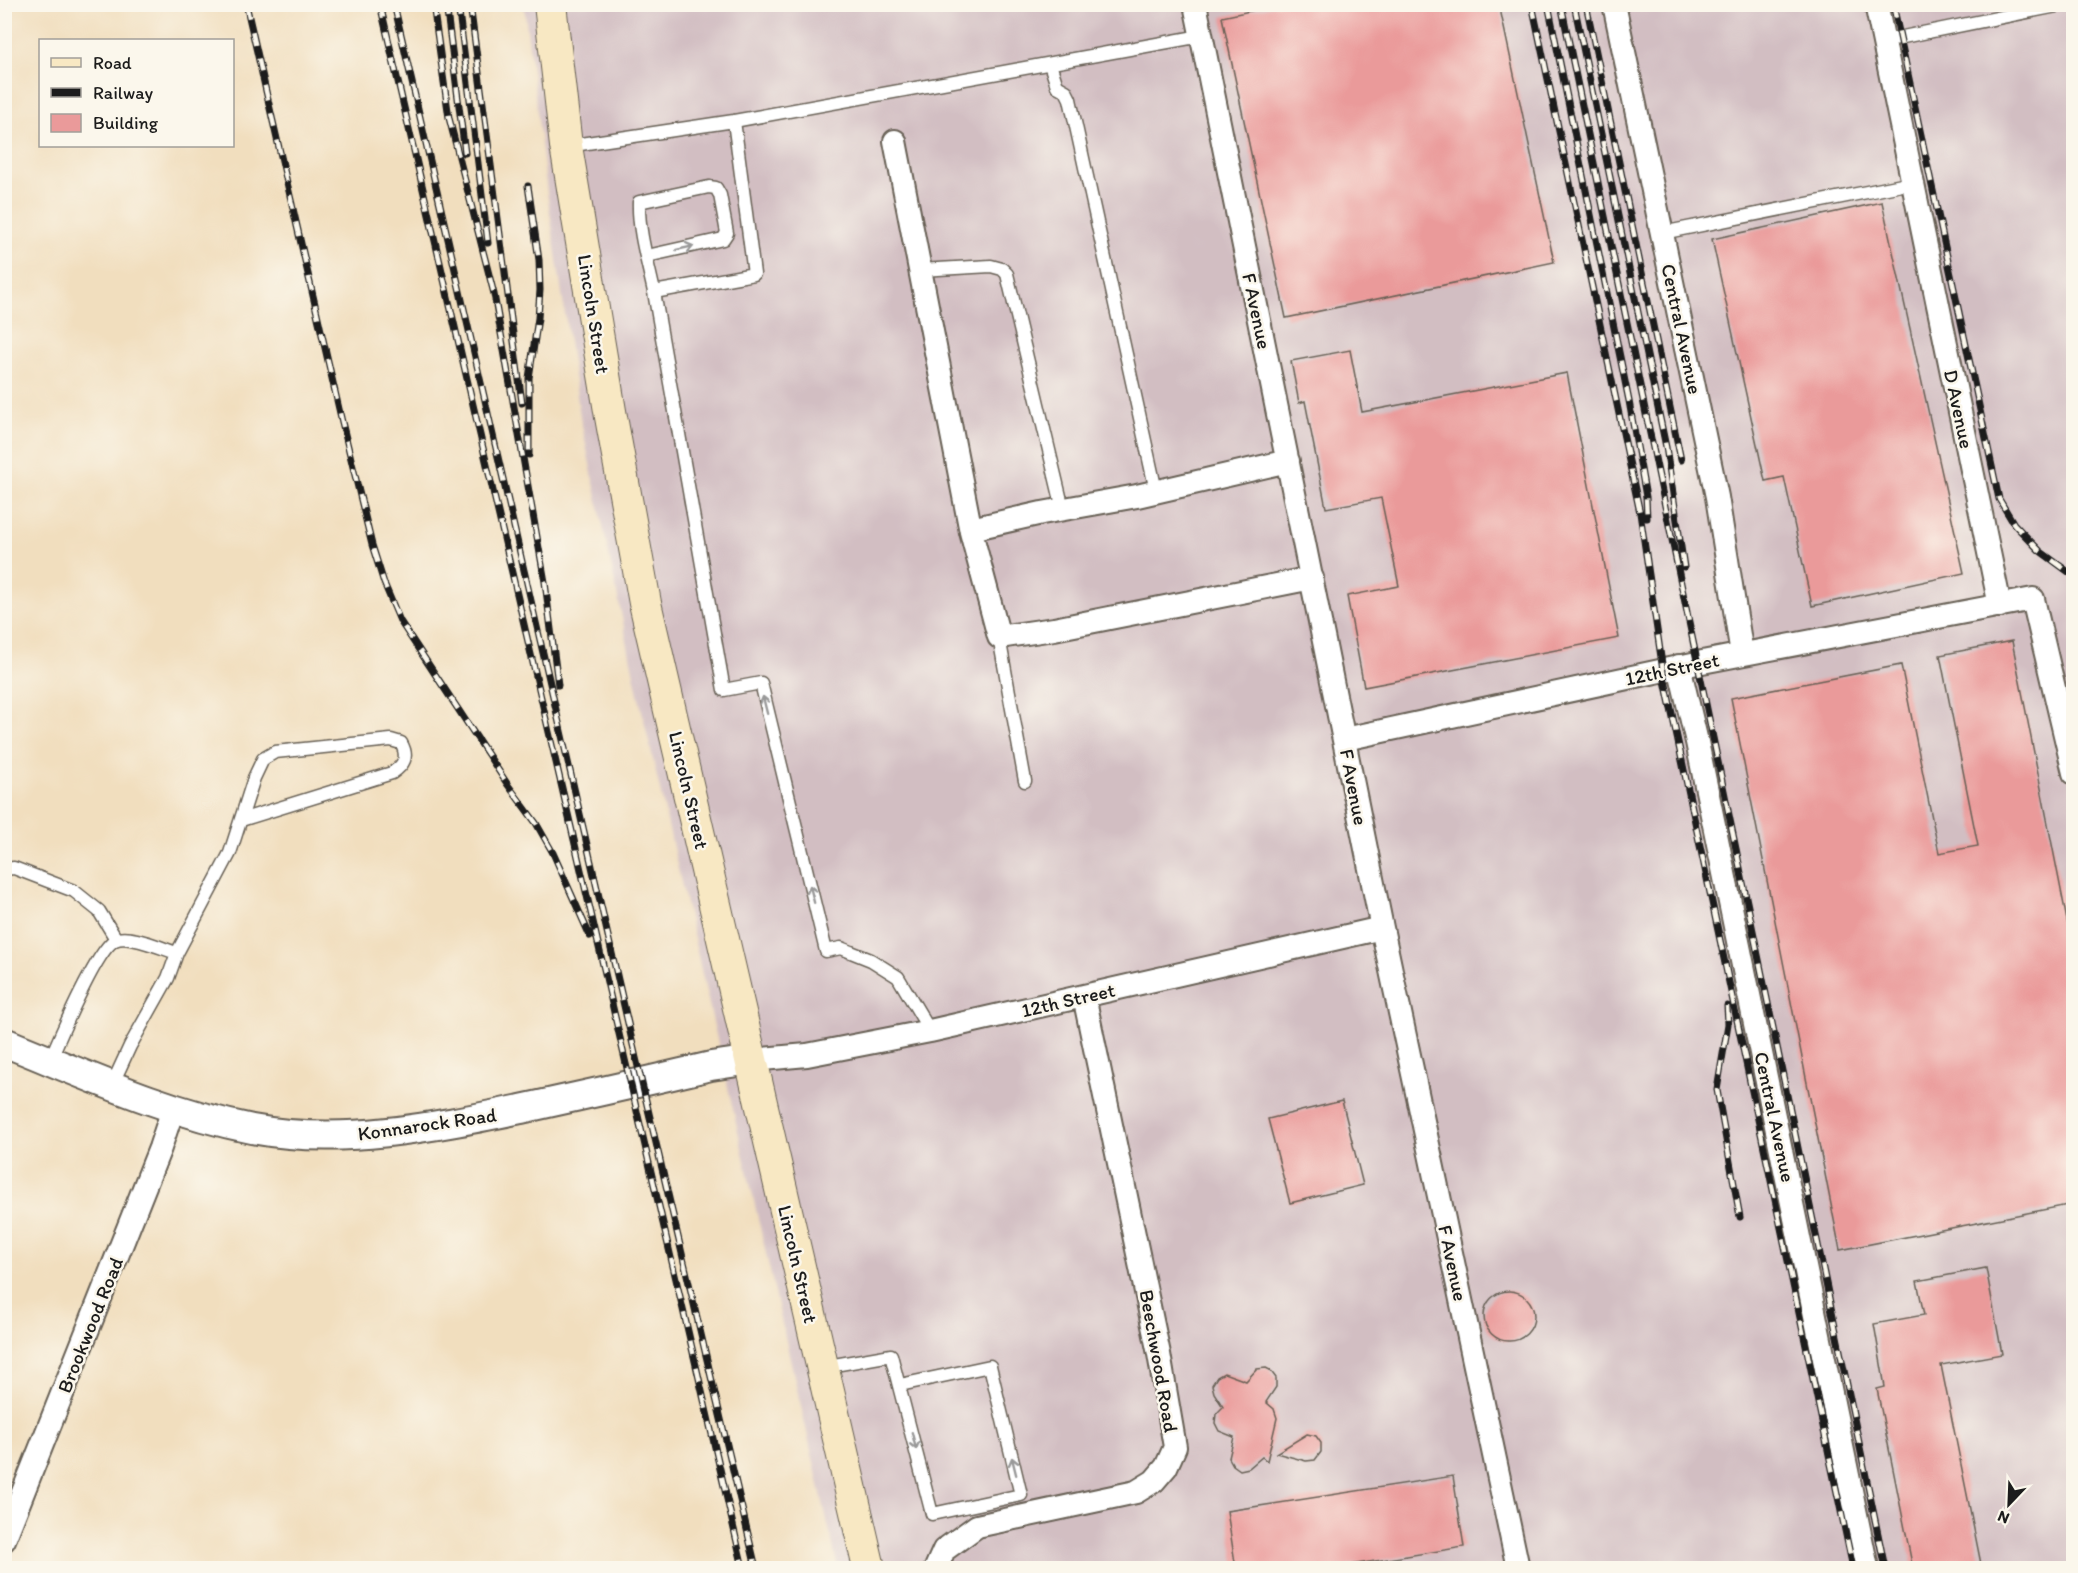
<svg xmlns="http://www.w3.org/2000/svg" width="2078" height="1573" font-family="Itim,sans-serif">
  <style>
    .industrial { fill: #d2bec2 }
    .building { fill: #ea9a9a }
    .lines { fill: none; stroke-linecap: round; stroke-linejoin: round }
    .service-casing { stroke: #676055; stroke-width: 15 }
    .minor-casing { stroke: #676055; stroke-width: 26 }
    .tertiary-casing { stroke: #676055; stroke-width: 32 }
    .secondary-casing { stroke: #676055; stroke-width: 34 }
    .service { stroke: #fff; stroke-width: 12 }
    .minor { stroke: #fff; stroke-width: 22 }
    .tertiary { stroke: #fff; stroke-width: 28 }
    .secondary { stroke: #f8e8c3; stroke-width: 32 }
    .rail-casing { stroke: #1c1c1c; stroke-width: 7 }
    .rail { stroke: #fbf7ec; stroke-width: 4.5; stroke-dasharray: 14; stroke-linecap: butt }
    .oneway { stroke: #999 }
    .labels { text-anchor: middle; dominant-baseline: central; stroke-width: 5; stroke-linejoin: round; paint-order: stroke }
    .street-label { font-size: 20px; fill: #1c1c1c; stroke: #fbf7ec }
  </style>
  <rect width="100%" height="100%" fill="#fbf7ec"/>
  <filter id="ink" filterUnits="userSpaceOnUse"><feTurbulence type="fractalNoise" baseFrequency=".0167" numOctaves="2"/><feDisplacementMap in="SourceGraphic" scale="12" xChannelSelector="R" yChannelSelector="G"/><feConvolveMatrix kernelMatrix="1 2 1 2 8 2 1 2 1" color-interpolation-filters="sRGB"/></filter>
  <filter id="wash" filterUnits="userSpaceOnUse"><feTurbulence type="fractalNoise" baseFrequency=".008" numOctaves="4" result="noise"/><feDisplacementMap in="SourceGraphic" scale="24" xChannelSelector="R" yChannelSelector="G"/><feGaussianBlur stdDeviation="1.35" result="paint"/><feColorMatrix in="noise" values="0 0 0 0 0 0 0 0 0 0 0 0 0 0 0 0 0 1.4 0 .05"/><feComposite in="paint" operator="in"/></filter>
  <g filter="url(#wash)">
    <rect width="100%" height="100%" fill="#f1debe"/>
    <path class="industrial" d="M524,5h1549v1563h-1235l-200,-874 -58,-278 -33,-224z"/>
    <g id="blocks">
      <path class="building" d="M1282,4h217l55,258 -268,56 -64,-301z
        M1882,202l82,371 -152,33 -28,-129 -19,4 -53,-242z
        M1350,350l12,62 205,-39 52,265 -255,49 -17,-91 52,-10 -18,-88 -55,10 -21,-107 -6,2 -8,-42z
        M2012,641l61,310v253l-233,46 -109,-552 170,-33 38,188 39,-7 -38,-191z
        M1342,1101l21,84 -73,18 -22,-84z
        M1986,1268l16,86 -61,11 41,204h-69l-36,-180 8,-2 -11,-63 50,-9 -7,-34z
        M1484 1316a25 25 0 1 1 50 0a25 25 0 1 1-50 0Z
        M1266,1368l4,2 6,8v9l-10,15 8,7 3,9 -10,43 -5,-4 -13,11 -9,2 -7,-5 -4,-7 5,-21 -15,-6 -4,-8 1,-9 7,-7 -9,-14 -2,-8 5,-8 7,-4 22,8 11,-12z
        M1307,1434l9,2 5,7v9l-6,8 -9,1 -30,-8z
        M1453,1476l11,71 -139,22h-89l-9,-58z"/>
    </g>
  </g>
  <g filter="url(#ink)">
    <use href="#blocks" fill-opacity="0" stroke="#676055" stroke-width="1.5"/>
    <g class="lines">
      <defs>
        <path id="service" d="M1883,41l184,-37
          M1050,64l7,22 9,5 4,8 86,392
          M734,121l20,153 -100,18 70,398 37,-7 65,268 15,-3 30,12 27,17 32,54
          M567,146l167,-25 467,-85
          M1662,233l250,-50
          M647,256l76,-17 4,-6 -7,-38 -4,-7 -7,-1 -70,15c-1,29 9,61 15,90
          M920,270l71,-4 11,3 5,5 56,235
          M999,637l26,144
          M4,869l10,-1 60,23 25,20 17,28
          M50,1060c9,-21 47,-111 65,-120 13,-7 48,9 62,13
          M112,1085l18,-39 38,-68 9,-25 53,-100 24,-75 9,-19 12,-7 116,-12 10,3c8,14 3,22 -9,30l-151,47
          M823,1367l68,-12 41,159 89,-19 -31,-129 -90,19"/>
        <path id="minor" d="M1195,4l187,924 136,640
          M1614,4l103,493 25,157
          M1876,4l124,602
          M895,141l76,391 28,105 55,-8 258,-51
          M971,529l71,-16 95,-17 151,-35
          M1679,666l18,76 170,826
          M1345,739l352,-76 336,-64 41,174
          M751,1060l56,-5 123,-24 452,-103
          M4,1540l156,-392 13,-39
          M936,1568l8,-18 33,-24 159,-34 18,-11 12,-14 9,-20 -16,-93 -75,-358"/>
        <path id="tertiary" d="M4,1042c82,33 162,70 248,87 90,17 181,-2 269,-20 64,-14 127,-28 190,-43l40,-6"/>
        <path id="secondary" d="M550,4l16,142 45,271 34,186 224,965"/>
      </defs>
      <use href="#service" class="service-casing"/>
      <use href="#minor" class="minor-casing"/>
      <use href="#tertiary" class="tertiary-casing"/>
      <use href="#secondary" class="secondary-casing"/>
      <use href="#service" class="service"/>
      <use href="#minor" class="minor"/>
      <use href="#tertiary" class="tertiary"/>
      <use href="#secondary" class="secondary"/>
      <defs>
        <path id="rail" d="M246,4l96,418 30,123 12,38 16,38 108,164 28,38 17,30 37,83
          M380,4l363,1564
          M394,4l242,1054 120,510
          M433,4l16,114 45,176 51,288 13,103
          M446,4l19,149
          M458,4l30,239
          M470,4l52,399
          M1532,4l108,509 23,158 190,897
          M1548,4l81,397 17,96 1,21
          M1561,4l324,1564
          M1574,4l92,443 18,120
          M1586,4l95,456
          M1893,4l106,495 15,25 26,27 34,25
          M528,186l11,74 1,30 -2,28 -9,60v77
          M1727,1006l1,18 -11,66 23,127"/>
      </defs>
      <use href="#rail" class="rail-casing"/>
      <use href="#rail" class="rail"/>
    </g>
    <defs><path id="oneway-shaft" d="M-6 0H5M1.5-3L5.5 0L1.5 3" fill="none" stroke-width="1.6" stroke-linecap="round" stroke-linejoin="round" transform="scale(1.5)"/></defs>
    <g class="oneway">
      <use href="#oneway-shaft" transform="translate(685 248) rotate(-13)"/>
      <use href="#oneway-shaft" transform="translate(765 705) rotate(-104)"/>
      <use href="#oneway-shaft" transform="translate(812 894) rotate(-104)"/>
      <use href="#oneway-shaft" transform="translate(914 1441) rotate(76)"/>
      <use href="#oneway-shaft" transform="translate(1014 1466) rotate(-104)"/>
    </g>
  </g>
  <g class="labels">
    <g class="street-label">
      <text transform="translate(1257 311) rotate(78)">F Avenue</text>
      <text transform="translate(594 314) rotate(81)">Lincoln Street</text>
      <text transform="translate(1682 329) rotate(78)">Central Avenue</text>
      <text transform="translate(1959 409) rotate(78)">D Avenue</text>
      <text transform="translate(1672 669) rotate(-12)">12th Street</text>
      <text transform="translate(1354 787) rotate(79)">F Avenue</text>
      <text transform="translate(689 790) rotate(77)">Lincoln Street</text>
      <text transform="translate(1068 1000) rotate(-13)">12th Street</text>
      <text transform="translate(1775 1117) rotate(78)">Central Avenue</text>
      <text transform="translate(427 1124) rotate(-8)">Konnarock Road</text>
      <text transform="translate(1453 1263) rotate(78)">F Avenue</text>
      <text transform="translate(798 1264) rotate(77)">Lincoln Street</text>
      <text transform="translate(90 1325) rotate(-68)">Brookwood Road</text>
      <text transform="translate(1159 1361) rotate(80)">Beechwood Road</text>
    </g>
  </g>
  <rect width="2078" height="1573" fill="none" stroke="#fbf7ec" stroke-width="24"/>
  <rect x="39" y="39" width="195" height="108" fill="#fbf7ec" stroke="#a29f99" stroke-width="1.5"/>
  <rect x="51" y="58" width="30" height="9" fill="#f8e8c3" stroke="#a29f99" stroke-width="1.5"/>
  <text x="93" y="69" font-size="18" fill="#1c1c1c">Road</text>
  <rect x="51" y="88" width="30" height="9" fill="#1c1c1c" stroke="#a29f99" stroke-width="1.5"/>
  <text x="93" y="99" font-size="18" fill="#1c1c1c">Railway</text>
  <rect x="51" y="114" width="30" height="18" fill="#ea9a9a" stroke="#a29f99" stroke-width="1.5"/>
  <text x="93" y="129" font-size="18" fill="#1c1c1c">Building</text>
  <g transform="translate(2009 1504) rotate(203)" stroke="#fbf7ec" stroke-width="4.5" paint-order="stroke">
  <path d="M0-4.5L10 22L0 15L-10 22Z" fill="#1c1c1c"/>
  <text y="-9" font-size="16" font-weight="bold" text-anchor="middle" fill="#1c1c1c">N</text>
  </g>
</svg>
